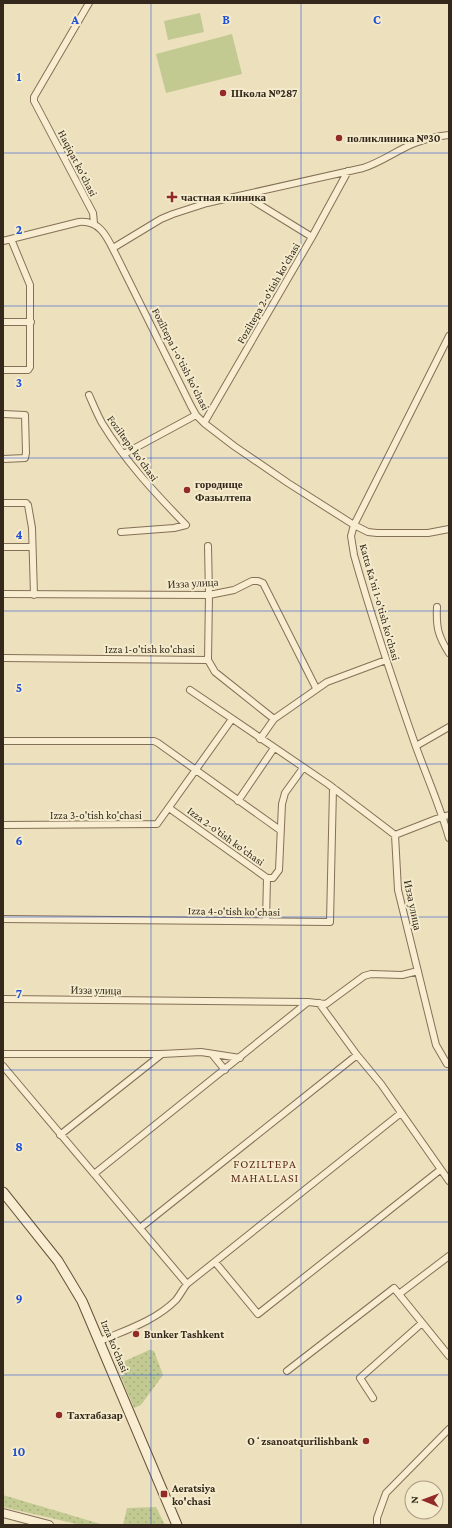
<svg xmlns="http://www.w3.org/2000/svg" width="452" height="1528" font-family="'Crimson Pro',serif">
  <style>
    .green { fill: url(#green-dots) }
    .pitch { fill: #c2ca92 }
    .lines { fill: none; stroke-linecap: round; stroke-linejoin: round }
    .minor-casing { stroke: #847057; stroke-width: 8 }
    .tertiary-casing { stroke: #847057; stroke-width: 10 }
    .secondary-casing { stroke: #65513a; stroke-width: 11 }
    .minor { stroke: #f8edd0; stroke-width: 6 }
    .tertiary { stroke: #f8edd0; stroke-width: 8 }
    .secondary { stroke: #f8edd0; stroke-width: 9 }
    .grid { fill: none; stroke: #1d4ed8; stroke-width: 1; stroke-opacity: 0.55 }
    .poi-dot { fill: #922a28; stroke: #f4eacc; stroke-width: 1.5 }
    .labels { text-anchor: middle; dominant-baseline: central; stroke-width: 4; stroke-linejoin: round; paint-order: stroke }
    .poi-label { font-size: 11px; font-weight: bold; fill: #33281b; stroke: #f4eacc; text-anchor: start }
    .street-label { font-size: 11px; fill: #33281b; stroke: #f4eacc }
    .neighbourhood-label { font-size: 12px; letter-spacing: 1px; fill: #5f2c1b; stroke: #f4eacc }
    .grid-label { font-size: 13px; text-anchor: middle; font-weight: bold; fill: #1d4ed8; stroke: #f4eacc; stroke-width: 4; stroke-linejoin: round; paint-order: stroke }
  </style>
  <defs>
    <pattern id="green-dots" width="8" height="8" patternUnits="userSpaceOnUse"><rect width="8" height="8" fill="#c2ca92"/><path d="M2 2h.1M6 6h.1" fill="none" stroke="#a7ae7d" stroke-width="1.8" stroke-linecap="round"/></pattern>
  </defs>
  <rect width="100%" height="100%" fill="#ede0bd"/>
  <path class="green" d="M149,1350l5,1 9,24 -22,30 -7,3 -18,-43z
    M3,1495l101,30h-23l-78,-18z
    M156,1507l9,18h-42l4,-17z"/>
  <path class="pitch" d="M200,13l4,19 -36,8 -4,-19z
    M232,34l10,40 -76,19 -10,-39z"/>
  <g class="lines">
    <defs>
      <path id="minor" d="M89,3l-55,94v4l59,112 1,10
        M244,195l68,42
        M3,241l76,-19c21,-2 28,15 36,31l76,153 5,9 8,8 30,23 54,37 66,42 14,7 9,1h51l21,-4
        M113,248l48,-29 12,-5 34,-11 156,-35c19,-6 34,-18 52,-25 11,-4 22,-7 34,-8
        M3,322h28
        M449,336l-95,189 -3,11 3,19c18,64 39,126 61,189 11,31 25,62 34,94
        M3,370h25l2,-3v-82l-19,-46
        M89,395c4,9 8,19 13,28 23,38 53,70 84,102l-12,3 -53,4
        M3,414l22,1 1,38 -1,5 -22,1
        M204,423l108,-186 36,-66
        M124,454l72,-39
        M3,503h23
        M28,505l4,23 2,67
        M3,547h29
        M3,594l206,1 25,-5 18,-9h6l5,2 53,105
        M437,607c-1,20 1,29 12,46
        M3,658l205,2 7,12 59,47
        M208,660l1,-65 -1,-49
        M190,690l138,94 67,51 3,55 38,155 11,19h2
        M260,739l14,-20 53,-37 59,-22
        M3,741h151l4,2 122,87
        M416,746l33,-19
        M238,801l36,-53
        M169,808l98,70h6l6,-8 3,-66 3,-11 18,-25
        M3,825l154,-1 75,-105
        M395,835l41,-16 13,-4
        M3,919l327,3 3,-134
        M266,921l1,-43
        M3,999l305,3
        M319,1003l38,52 24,29 68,97
        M3,1054h159l39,-2 39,6
        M212,1054l13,16
        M3,1066l184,218
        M60,1135l102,-81
        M94,1174l214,-172 18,2 38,-28 7,-2 31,1 16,-4
        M140,1228l217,-173
        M215,1262l43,52 182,-144
        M399,1294l50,-38
        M100,1341c26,-11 55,-20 76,-41 4,-5 7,-11 11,-16l214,-171
        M287,1371l107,-83 55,68
        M373,1398l-13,-20 62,-55
        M377,1525v-7l9,-25 63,-64"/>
      <path id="tertiary" d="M3,1513l46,12"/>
      <path id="secondary" d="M3,1192l55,69 24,40 95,224"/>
    </defs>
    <use href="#minor" class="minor-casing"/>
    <use href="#tertiary" class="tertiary-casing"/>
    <use href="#secondary" class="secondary-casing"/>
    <use href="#minor" class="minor"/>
    <use href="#tertiary" class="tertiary"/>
    <use href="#secondary" class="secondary"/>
  </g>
  <path class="grid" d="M151,3v1522M301,3v1522M3,153h446M3,306h446M3,458h446M3,611h446M3,764h446M3,917h446M3,1070h446M3,1222h446M3,1375h446"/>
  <g class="poi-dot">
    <circle cx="223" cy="93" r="4"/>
    <circle cx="339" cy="138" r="4"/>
    <path d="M170 191h4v4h4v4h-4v4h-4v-4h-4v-4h4z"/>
    <circle cx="187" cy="490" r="4"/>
    <circle cx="136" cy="1334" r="4"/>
    <circle cx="59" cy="1415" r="4"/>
    <circle cx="366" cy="1441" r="4"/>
    <rect x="160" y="1490" width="8" height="8" rx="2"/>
  </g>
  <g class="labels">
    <g class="poi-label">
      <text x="231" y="93">Школа №287</text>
      <text x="347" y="138">поликлиника №30</text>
      <text x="181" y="197">частная клиника</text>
      <text x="195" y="484">городище<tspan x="195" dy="13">Фазылтепа</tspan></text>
      <text x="144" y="1334">Bunker Tashkent</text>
      <text x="67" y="1415">Тахтабазар</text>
      <text x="358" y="1441" text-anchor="end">Oʻzsanoatqurilishbank</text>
      <text x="172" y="1488">Aeratsiya<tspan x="172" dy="13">ko'chasi</tspan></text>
    </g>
    <g class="street-label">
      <text transform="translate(78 163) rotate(63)">Haqiqat ko'chasi</text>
      <text transform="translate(268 293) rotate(-60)">Foziltepa 2-o'tish ko'chasi</text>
      <text transform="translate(181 359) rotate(63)">Foziltepa 1-o'tish ko'chasi</text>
      <text transform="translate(133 448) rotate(54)">Foziltepa ko'chasi</text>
      <text transform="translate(193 583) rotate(-3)">Изза улица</text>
      <text transform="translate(380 602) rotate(74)">Katta Ka'ni 1-o'tish ko'chasi</text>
      <text x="150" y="649">Izza 1-o'tish ko'chasi</text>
      <text x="96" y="815">Izza 3-o'tish ko'chasi</text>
      <text transform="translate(226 836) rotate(36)">Izza 2-o'tish ko'chasi</text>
      <text transform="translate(413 905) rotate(78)">Изза улица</text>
      <text transform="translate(234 911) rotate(1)">Izza 4-o'tish ko'chasi</text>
      <text transform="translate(96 990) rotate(1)">Изза улица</text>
      <text transform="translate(115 1346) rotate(67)">Izza ko'chasi</text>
    </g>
    <g class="neighbourhood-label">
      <text x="265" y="1164">FOZILTEPA<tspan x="265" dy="14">MAHALLASI</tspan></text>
    </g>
  </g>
  <g class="grid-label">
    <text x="75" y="24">A</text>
    <text x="226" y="24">B</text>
    <text x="377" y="24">C</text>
    <text x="19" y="81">1</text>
    <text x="19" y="234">2</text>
    <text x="19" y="387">3</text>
    <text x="19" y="539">4</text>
    <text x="19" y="692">5</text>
    <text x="19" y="845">6</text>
    <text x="19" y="998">7</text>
    <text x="19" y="1151">8</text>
    <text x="19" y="1303">9</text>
    <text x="19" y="1456">10</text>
  </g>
  <rect width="452" height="1528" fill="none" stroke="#33281b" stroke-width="8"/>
  <g transform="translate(424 1500) rotate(271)"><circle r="19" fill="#f4eacc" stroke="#a79c85"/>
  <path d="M0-3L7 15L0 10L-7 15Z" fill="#922a28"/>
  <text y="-6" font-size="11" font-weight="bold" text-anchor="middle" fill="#33281b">N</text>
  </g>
</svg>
